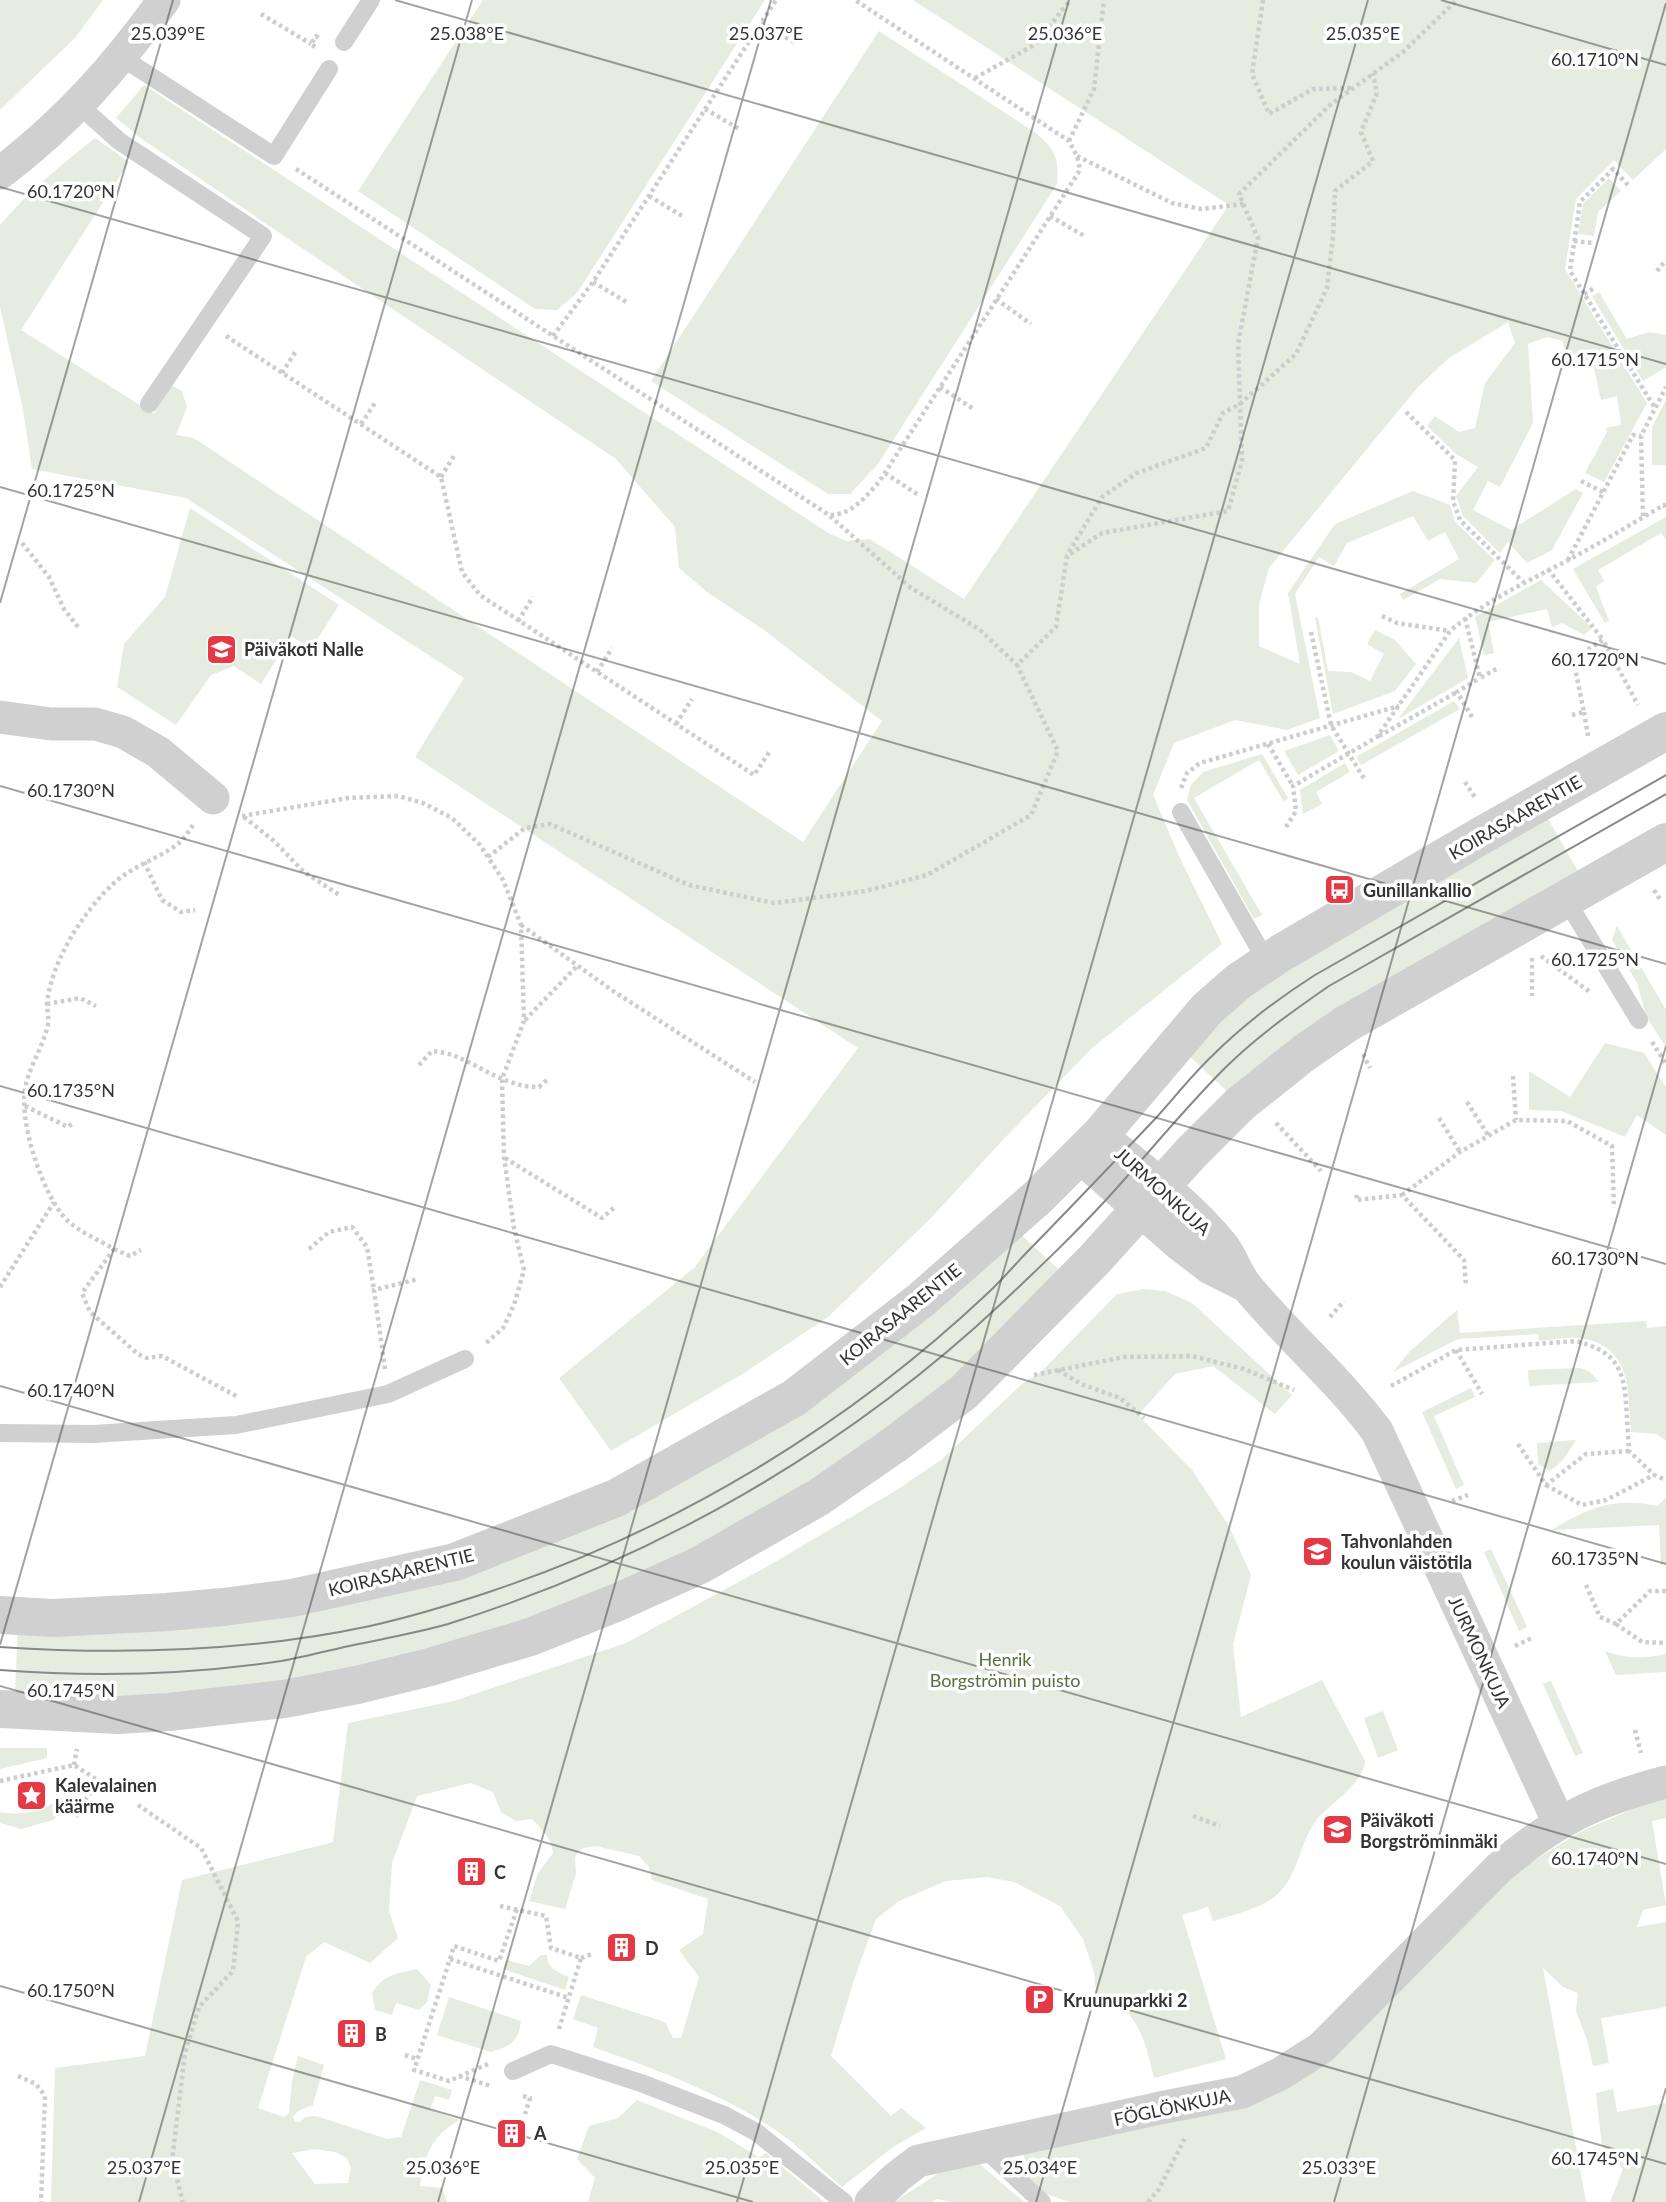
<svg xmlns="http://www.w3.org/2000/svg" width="1666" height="2202" font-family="Lato,sans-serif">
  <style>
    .green { fill: #e6ecdf; fill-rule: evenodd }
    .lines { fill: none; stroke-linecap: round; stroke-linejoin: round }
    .path { stroke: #cdcdcd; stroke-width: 4.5; stroke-dasharray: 3.5 3.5; stroke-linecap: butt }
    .service { stroke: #d0d0d0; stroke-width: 18 }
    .minor { stroke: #d0d0d0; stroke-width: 33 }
    .tertiary { stroke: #d0d0d0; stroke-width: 38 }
    .tram { stroke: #888; stroke-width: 2 }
    .ticks { fill: none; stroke: #333; stroke-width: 2; stroke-opacity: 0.45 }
    .labels { text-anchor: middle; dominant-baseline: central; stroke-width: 7; stroke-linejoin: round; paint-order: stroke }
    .poi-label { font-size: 18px; font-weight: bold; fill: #333; stroke: #fff; text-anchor: start }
    .street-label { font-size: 18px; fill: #333; stroke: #fff }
    .park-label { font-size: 18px; fill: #56703f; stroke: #fff }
    .ticks-label { font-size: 18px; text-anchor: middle; fill: #333; stroke: #fff; stroke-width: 7; stroke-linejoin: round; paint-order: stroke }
  </style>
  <rect width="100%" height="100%" fill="#fff"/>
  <path class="green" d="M0,0h103l-28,38 -75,72z
    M483,0h282l-188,293 -20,17 -22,-1 -177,-118z
    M913,0h753v149l-33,31 -19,-20 -38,39 -11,70 82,134 -43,79 -19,-9 22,-41 -1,-4 15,-3 -4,-29 -16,4 -9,-40 -27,1 -2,-20 -16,-4 -19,7 5,79 -33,64 -12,-6 -15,29 38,20 65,-41 7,4 -31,57 -25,13 -19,-21 -8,11 -37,-37 -7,-20 22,-29 -22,-13 -29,-28 8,-10 24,16 16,-4 10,-45 30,-40 -7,-21 -59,36 -32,30 -148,180 -10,36v42l41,18 -12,-71 47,-69 78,-33 37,14 5,17 40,38 -19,23 -36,-4 -37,21 -3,-6 59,-35 -14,-27 -17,9 -15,-25 -66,27 -13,23 -15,-9 -24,37 25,124 -33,12 -52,-10 -61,23 -21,52 26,61 43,88 -130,104 -91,94 -72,78 -101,97 -84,56 -133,78 -52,-73 135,-110 164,-220 -443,-291 49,-79 -278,-180 -154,-29 -9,-59 -23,-103v-82c28,-33 61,-60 95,-87l34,24 -108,168 133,84 17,-29 11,6 5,16 -11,28 18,3 609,404 79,-121 -118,-91 -57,-38 -28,-24 -4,-41 -59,-68 -329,-221 -145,-99 -26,-21 28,-33 686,449 16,7 24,-2 94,60 265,-394z
    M879,31l157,102c19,17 23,24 21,51l-179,280 -28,30h-22l-177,-113z
    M1609,178l12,13 -23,21 -4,24 -16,-2 5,-30z
    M1599,292l28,47 22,-7 17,3v32l-23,14 -51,-85z
    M1666,400v65h-14v-38z
    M190,508l149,97 -28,44 -20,-13 -30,48 -27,-18 -23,9 -35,50 -59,-38 7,-43 41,-47z
    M1666,517v23l-5,-7 -63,37 6,11 -8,6 13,34 -4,2 -32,-54z
    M1541,580l51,48 -8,7 -22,-12 -10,4 -5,-18 -59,13 6,31 -10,2 -9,-38z
    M1318,617l10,54 23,1 19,9 14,-27 -17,-10 8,-14 20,10 21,24 -21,27 -62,23 -18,-96z
    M1459,638l9,40 -70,41z
    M1454,701l6,8 -99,56 -5,-8z
    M1330,735l9,16 -41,24 -14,-24z
    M1262,754l26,44 -4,4 -25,-42 -65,38 68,117 -8,4 -67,-119 4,-15 12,-13z
    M1345,763l5,9 -34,20 6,12 -19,10 -3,-24z
    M1543,810l36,63 -346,224 -50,-47 29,-31z
    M1617,926l49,84v37l-20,-31 -9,-33 -25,-43z
    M1605,1043l39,10 22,34v48l-29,-20 -12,22 -64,-26 -32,-1v-39l41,26z
    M1015,1229l52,48 -56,58 -233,175 -302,135 -314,58 -147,-11 3,-65 545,-96z
    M1144,1289l21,2 27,12 100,92 -17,19 -62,-48 -38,8 -37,41 54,55 37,56 22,49 -18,70 8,72 81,-37 43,81c-1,22 -33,41 -47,57 -20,24 -18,60 -45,80 -17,12 -41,17 -60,23l-5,-14 -26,8 44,144 -72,19c-10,-40 -15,-69 -58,-85l-2,-21 -11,-33 -23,-33 -46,-24 -27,-5 -41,4 -47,20 -23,18 -21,58 -24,79 60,60 10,-8 25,20 -33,19 -51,40c-21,-18 -42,-40 -65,-56 -56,-38 -120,-61 -184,-84l5,-19 -25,-9 8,-24 84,27 8,16h8l18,-61 -20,-27 24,-16 5,-35 -56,-19 -3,-13 -10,-11 -43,-10 -13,2 -6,5 -2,5 1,16 -11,35 -36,-8 9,-28 15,-20c-1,-14 -11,-24 -21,-34l-16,2 -15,-9 -8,-20 -22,-9 -54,13 -25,67 -3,48 9,27 -28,25 -46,-21 -18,15 -48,151 26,9 5,-4 3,-32 6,-25 26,9 -11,40 -15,6 -5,6 2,5h5l5,-5 11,-1 71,23 14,-2 19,-57 32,10 -3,10 -14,-4 -5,14 29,10c-27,16 -35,35 -39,66l22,2 5,14h-396l4,-134 90,-12 37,-176 151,-38 15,-119 106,-22 172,-58 142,-77 127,-75 46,-31 81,-76 19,-12 76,-78zM315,2149l20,3 12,6 4,10 -3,15 -33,1 -23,-31z
    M1457,1310l3,23 186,-12 1,7 19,-2v115l-9,-7 -26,-2c-3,-41 1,-88 -53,-94 -13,-1 -27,2 -39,3l-1,-7 -80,5 -65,33 17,-21z
    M1579,1368l10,3 10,11 -70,4 -1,-16z
    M1471,1388l4,9 -41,19 30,69 -8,4 -34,-77z
    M1576,1440c-8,13 -14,24 -27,31l-11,-7 -1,-21z
    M1666,1498v65l-5,2 -2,-40 -108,5c38,-22 61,-33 106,-24z
    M1491,1549l36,78 -8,4 -35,-79z
    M1605,1651c21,8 39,8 61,3v18l-50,3z
    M1551,1681l32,72 -8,3 -32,-72z
    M1383,1711l15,39 -20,8 -14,-40z
    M0,1748h47v10l-47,11z
    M69,1794l12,3 -28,23 -32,9 -21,-6v-11c29,5 45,-3 69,-18z
    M1666,1797v21l-14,3 14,84 -23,5 -6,17 29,-5v85l-65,11 8,45 -16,3 -6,-26 -11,-29 2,-18 -15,-6 -20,-19 43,234h-516l-27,-9 -13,-12 -7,-28 223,-52 276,-233 60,-37 55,-24z
    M541,1955h6c0,13 10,17 22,22l-4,13 -62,-21 3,-9 23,6z
    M417,1969l14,16 -4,17 -8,8 -23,-7 -4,12 -17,-5 -3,-17c11,-18 25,-20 45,-24z
    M449,1997l72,24c-3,21 -10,25 -30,31l-54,-17z
    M1613,2089l4,23 49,-9v99h-56l13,-33 -21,-23 -6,-53z
    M637,2100l80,32 42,25 7,-4 58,49h-236l7,-24 -18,-19 12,-33 29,-8z
    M976,2161l48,41h-72l-15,-3 -6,3h-37l51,-33z"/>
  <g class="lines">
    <path class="path" d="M1263,0l-11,74 17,40 44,-25 40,-1
      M261,14l50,30
      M761,23l36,21
      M315,47l-4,-3 5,-8 4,3
      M975,78l61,-34 34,-44
      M705,109l36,21
      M1069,141l25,-52 10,-89
      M1077,156l95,47 29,6 43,-5
      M296,169l533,346c23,0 36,-18 50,-33l201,-312 -3,-14 -8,-15 -214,-141
      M1628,185l-15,-16 -33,33 -10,69 85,137
      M649,196l35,21
      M1050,216l36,21
      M1574,241l19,2
      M1657,271l9,-11
      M593,282l35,21
      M1584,294l12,-7
      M996,299l35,25
      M226,336l215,141 21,95 18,23 274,180 16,-24
      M553,336l40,-54 183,-282
      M282,373l14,-22
      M940,387l35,23
      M1406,412l49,48 -2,41 7,19 63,62
      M361,424l14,-21
      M885,473l35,23
      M441,477l14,-23
      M1581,481l22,11
      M830,516l81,72 68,41 38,36
      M1643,516l-2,-80 25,-49
      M22,543l27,34 15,32 14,18
      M1069,552l33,-55 35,-24 69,-25 17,-35 17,-9 56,-50 31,-66 6,-51 2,-46 38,-30 -12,-29 16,-39 -4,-20
      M1568,560l65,-125 8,1
      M1548,569l55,71
      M1382,616l15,7 53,8
      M1465,618l15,60 18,-10
      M518,621l15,-24
      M1311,632l20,93 34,55
      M597,672l15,-24
      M1584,712l4,24
      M1572,715l12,-3 -11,-53 30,-19 35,65
      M1472,717l-15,-25 23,-14
      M676,724l16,-25
      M1379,736l78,-44
      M1268,744l25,42
      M1465,782l11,17
      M1181,788l6,-15 13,-10 199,-57
      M242,816l106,-18 50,-2 25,7 29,15 28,27 23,35 18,45 3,96 -22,58 2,78 10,71 10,42 -10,35 -11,23 -18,16
      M244,817l30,24 30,31 37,24
      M193,825c-6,9 -12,18 -21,23 -20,13 -42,20 -59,36 -31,29 -61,77 -66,119 0,7 2,14 1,21 -4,21 -17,39 -22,60 -9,34 16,109 39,134 12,13 34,22 49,31l-32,44 8,19 48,42 9,4 15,-2 76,41
      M1286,827l10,-16 -3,-25 84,-49 73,-106c36,-31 79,-50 120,-72 32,-17 63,-36 94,-54l2,3
      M488,857l37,-29 25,-4 139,61 85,18 92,-12 61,-16 104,-60 27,-64 -41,-86 39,-38 11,-71 35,-23 126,-22 14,-50 -4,-117 20,-106 -19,-44 91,-89 73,-53 54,-52
      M144,862l18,38 19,12 14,-2
      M1654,890l7,11
      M521,925l92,66 142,91
      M1541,956l49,36
      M1532,958v38
      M47,1004l33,-6 16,8
      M525,1020l53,-55
      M1652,1042l14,22
      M1363,1054l7,14
      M419,1065l13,-14c8,1 16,2 23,5 27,11 54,32 84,31l9,-8
      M1513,1076l3,44
      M1467,1102l21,33
      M25,1106l43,21 6,-5
      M1439,1118l21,34
      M1276,1123l45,48
      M505,1158l97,60 14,-12
      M1357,1195l-1,5 46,-5 62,65 2,26
      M1402,1195l58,-43 56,-32 51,1 45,25 2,62
      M114,1249l16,7 11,-6
      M309,1249l20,-17 23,-5 15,20 7,43
      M0,1287l54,-85
      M1330,1317l14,-16
      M1456,1350l26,44
      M385,1369l-11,-79 44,-11
      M1058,1370l23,14 39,14 24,20
      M1034,1375l90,-18 68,-1 52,13 50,21
      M1391,1386l65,-36 120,-9c37,10 47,24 50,61 1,16 2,33 3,49l25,24
      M1518,1444l28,41 40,-31 43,-3
      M1546,1485l36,20 24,-5 48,-25 12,5
      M1452,1501l16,-6
      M1586,1585l14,32 16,7 34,-33h16
      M1616,1624l26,18 24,1
      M1515,1646l17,-8
      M1635,1730l6,23
      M74,1765l3,-16
      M0,1781l74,-16 25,16 -24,33 4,2
      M138,1805l63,43 37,73 -5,50 -34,36 -14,46 -13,108 11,41
      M1193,1816l27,10
      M500,1906l46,10 5,32 30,10 -22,71
      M581,1958l11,-4
      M450,1959l4,-13 45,15 18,-52
      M405,2055l12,4
      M488,2064l-39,17 -35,-11 36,-111 119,39
      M18,2076l18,8 9,12 -4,106
      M459,2076l32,10
      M523,2096l7,2 -5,16
      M1148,2202l11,-13 27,-53"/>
    <path class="service" d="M344,42l27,-42
      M121,57l153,99 55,-87
      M79,105l40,36 144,95 -114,168
      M1181,812l86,150
      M1565,898l74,122
      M0,1433l93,1 143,-9 152,-31 77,-35
      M513,2071l38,-17 90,29 83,32 32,17 88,70
      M983,2147l59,55"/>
    <path class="minor" d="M0,173c66,-50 116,-106 164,-173
      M0,717l51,7h44l28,8 35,20 55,46
      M1100,1135c42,34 89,69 123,111 10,13 14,30 25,42 41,49 90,91 129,143l182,392
      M1079,1156l101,89 30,23 36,18
      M871,2202l26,-25 21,-16 242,-53 82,-16 38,-18 41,-26 178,-180c54,-47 98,-68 167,-86"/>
    <path class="tertiary" d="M0,1615l53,3 114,-6 56,-5 69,-9 163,-36 161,-64 178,-100 127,-98 117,-103 62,-62 107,-126 32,-28 42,-28 203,-119 182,-103
      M0,1709l118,6 51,-3 115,-13 73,-14 73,-18 100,-30 88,-35 82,-37 119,-68 75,-52 70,-53 130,-132 97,-107 49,-49 64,-51 42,-29 320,-182"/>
    <path class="tram" d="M0,1647c122,8 249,5 370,-21 40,-9 80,-21 119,-34 186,-62 357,-165 500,-300 15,-14 28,-30 43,-45 41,-42 82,-85 123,-128 19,-21 37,-44 57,-63 31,-31 67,-58 103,-81l351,-200
      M0,1670c93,7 188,5 281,-9 23,-4 46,-10 68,-15 33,-7 67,-13 99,-22 207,-65 399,-175 556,-323 38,-36 76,-72 111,-111 36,-40 71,-83 110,-122 31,-31 68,-57 104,-82l337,-192"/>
  </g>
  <path class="ticks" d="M395,0l1271,364M1441,0l225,65M0,187l1666,477M0,487l1666,477M0,603l173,-603M0,786l1666,478M0,1086l1666,478M0,1386l1666,478M0,1645l472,-1645M0,1686l1666,478M0,1986l753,216M139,2202l632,-2202M438,2202l631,-2202M737,2202l631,-2202M1036,2202l630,-2199M1334,2202l332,-1156M1633,2202l33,-114"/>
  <defs>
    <symbol id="school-square" viewBox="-11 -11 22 22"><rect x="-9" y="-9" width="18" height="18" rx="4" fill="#e63946" stroke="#fff"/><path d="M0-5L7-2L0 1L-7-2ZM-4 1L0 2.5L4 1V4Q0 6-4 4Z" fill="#fff"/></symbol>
    <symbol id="bus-square" viewBox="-11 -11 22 22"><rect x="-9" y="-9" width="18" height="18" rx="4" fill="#e63946" stroke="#fff"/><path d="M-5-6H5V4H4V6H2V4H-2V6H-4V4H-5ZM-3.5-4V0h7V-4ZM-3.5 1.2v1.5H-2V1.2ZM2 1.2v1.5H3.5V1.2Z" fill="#fff"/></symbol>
    <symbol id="sight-square" viewBox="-11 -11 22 22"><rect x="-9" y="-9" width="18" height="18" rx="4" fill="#e63946" stroke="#fff"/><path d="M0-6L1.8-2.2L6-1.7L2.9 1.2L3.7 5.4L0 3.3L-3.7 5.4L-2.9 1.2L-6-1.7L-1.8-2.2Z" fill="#fff"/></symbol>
    <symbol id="building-square" viewBox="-11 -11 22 22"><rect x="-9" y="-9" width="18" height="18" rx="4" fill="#e63946" stroke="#fff"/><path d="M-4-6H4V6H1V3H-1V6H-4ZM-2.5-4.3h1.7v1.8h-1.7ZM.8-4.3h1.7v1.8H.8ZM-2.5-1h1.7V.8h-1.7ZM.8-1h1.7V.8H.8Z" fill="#fff"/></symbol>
    <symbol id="parking-square" viewBox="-11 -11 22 22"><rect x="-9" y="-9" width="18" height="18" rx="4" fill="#e63946" stroke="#fff"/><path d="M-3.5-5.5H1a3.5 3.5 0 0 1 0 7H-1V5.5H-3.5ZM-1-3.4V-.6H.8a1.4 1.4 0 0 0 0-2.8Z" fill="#fff"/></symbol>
  </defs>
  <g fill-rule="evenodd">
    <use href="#school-square" x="204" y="632" width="35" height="35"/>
    <use href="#bus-square" x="1322" y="872" width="35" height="35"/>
    <use href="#school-square" x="1300" y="1534" width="35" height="35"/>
    <use href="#sight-square" x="14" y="1778" width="35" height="35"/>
    <use href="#school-square" x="1320" y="1812" width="35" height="35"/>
    <use href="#building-square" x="454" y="1854" width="35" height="35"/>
    <use href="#building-square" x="604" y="1930" width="35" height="35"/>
    <use href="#parking-square" x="1022" y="1982" width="35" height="35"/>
    <use href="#building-square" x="334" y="2016" width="35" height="35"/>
    <use href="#building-square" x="494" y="2116" width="35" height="35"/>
  </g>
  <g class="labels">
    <g class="poi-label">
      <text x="244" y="649">Päiväkoti Nalle</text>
      <text x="1363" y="890">Gunillankallio</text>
      <text x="1341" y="1541">Tahvonlahden<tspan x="1341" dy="21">koulun väistötila</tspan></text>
      <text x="55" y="1785">Kalevalainen<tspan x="55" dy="21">käärme</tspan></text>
      <text x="1360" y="1820">Päiväkoti<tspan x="1360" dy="21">Borgströminmäki</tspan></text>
      <text x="494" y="1872">C</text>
      <text x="645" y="1948">D</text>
      <text x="1063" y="2000">Kruunuparkki 2</text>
      <text x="375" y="2034">B</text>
      <text x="534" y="2133">A</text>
    </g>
    <g class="street-label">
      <text transform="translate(1515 817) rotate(-30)">KOIRASAARENTIE</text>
      <text transform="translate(1163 1191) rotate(42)">JURMONKUJA</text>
      <text transform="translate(900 1314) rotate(-39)">KOIRASAARENTIE</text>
      <text transform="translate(401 1572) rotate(-14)">KOIRASAARENTIE</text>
      <text transform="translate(1480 1652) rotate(65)">JURMONKUJA</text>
      <text transform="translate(1172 2107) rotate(-12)">FÖGLÖNKUJA</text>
    </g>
    <g class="park-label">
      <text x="1005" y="1659">Henrik<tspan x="1005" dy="21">Borgströmin puisto</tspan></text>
    </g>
  </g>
  <g class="ticks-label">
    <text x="168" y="40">25.039°E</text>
    <text x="467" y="40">25.038°E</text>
    <text x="766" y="40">25.037°E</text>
    <text x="1065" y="40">25.036°E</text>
    <text x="1363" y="40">25.035°E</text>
    <text x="1595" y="66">60.1710°N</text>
    <text x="71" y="198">60.1720°N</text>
    <text x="1595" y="366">60.1715°N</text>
    <text x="71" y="497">60.1725°N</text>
    <text x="1595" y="666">60.1720°N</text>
    <text x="71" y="797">60.1730°N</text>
    <text x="1595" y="966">60.1725°N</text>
    <text x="71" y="1097">60.1735°N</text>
    <text x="1595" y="1265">60.1730°N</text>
    <text x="71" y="1397">60.1740°N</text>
    <text x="1595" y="1565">60.1735°N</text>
    <text x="71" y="1697">60.1745°N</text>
    <text x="1595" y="1865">60.1740°N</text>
    <text x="71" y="1997">60.1750°N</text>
    <text x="1595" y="2165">60.1745°N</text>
    <text x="144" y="2174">25.037°E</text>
    <text x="443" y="2174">25.036°E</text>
    <text x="742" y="2174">25.035°E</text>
    <text x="1040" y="2174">25.034°E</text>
    <text x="1339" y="2174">25.033°E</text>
  </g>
</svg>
